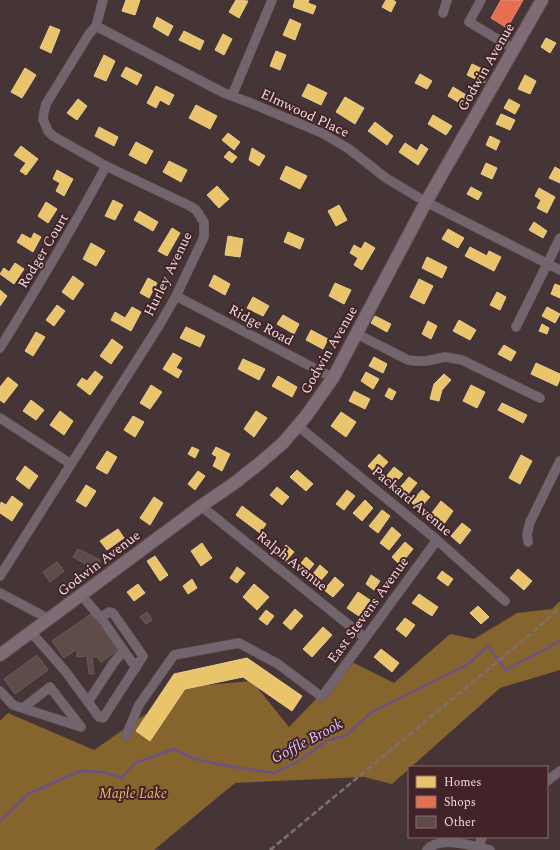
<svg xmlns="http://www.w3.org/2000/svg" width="560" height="850" font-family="Spectral,serif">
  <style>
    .forest { fill: #85642d }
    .homes { fill: #e9c46a; stroke: #ebcb8c }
    .shops { fill: #e76f51; stroke: #e98f7b }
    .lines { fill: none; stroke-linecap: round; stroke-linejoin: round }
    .stream { stroke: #6c5286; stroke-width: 2.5 }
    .building { fill: #5f4c48; stroke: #6a5c5b }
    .minor-casing { stroke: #635456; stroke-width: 10 }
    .major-casing { stroke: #635456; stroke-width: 14 }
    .minor { stroke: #72646d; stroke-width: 9 }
    .major { stroke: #7e6b76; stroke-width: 12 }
    .rail { stroke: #7d7075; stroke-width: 2.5; stroke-dasharray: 6 3; stroke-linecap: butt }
    .labels { text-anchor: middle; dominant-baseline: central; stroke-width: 4; stroke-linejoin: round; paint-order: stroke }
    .street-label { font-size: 14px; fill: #efdadc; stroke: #422428 }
    .park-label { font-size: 14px; font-style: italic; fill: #efba62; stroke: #422428 }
    .water-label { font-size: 15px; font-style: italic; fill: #dcc6f8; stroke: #422428 }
  </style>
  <rect width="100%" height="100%" fill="#463537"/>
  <path class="forest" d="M560,601v69l-60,18 -89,79h-2v2l-17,15 -28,-7 -129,6 -81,67h-154v-129l8,-8 86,37 91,-63 67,-6 37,46 63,-65 42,21 56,-49 24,5 43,-26 35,-4z"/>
  <path class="homes" d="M126,0h14l-5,15 -13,-4z
    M236,0l12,1 -9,17 -10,-6z
    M295,0h14l-1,3 8,3 -3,8 -20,-7z
    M386,0h7l3,2 -5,10 -9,-5z
    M157,17l16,9 -5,10 -15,-9z
    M290,19l11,5 -6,16 -12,-5z
    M50,26l10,4 -9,23 -11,-5z
    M184,31l20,10 -4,9 -21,-10z
    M223,34l9,5 -8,16 -9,-5z
    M546,38l10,5 -6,10 -9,-6z
    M276,51l10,4 -6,15 -10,-4z
    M104,55l11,6 -9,20 -12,-5z
    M472,64l17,8 -5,11 -17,-8z
    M126,67l16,8 -5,10 -16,-9z
    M25,68l11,7 -14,23 -11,-6z
    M420,74l12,7 -5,8 -12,-6z
    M525,75l11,6 -6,13 -12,-5z
    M308,84l19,9 -6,12 -19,-9z
    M156,86l18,9 -5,10 -9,-5 -4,8 -9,-5z
    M453,87l15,9 -5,9 -15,-9z
    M345,97l19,11 -9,16 -19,-12z
    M78,99l9,7 -10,14 -10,-7z
    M509,99l11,6 -5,9 -11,-6z
    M196,105l21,11 -7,13 -21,-11z
    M501,114l14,6 -5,10 -14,-6z
    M433,115l19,11 -6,9 -18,-11z
    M375,122l18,14 -6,9 -19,-14z
    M99,127l19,10 -4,9 -19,-10z
    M228,133l12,9 -6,8 -12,-10z
    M490,136l10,5 -4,9 -10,-5z
    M136,142l17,9 -7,13 -17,-9z
    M405,143l12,8 4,-7 7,5 -10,16 -19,-13z
    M21,146l17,13 -12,16 -6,-4 6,-8 -12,-8z
    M252,148l13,8 -6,10 -10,-6z
    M229,151l8,6 -5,6 -8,-6z
    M169,161l18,9 -6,12 -18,-10z
    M486,163l11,5 -5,11 -11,-5z
    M286,166l21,10 -7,13 -20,-10z
    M555,167l5,3v13l-11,-5z
    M57,170l16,9 -9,17 -8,-5 4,-8 -7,-4z
    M217,186l12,13 -10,9 -12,-13z
    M471,187l11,6 -4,7 -11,-6z
    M539,188l16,9 -8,16 -10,-5 4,-8 -6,-4z
    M113,200l10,5 -8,15 -10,-4z
    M46,202l11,7 -9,14 -10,-7z
    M339,205l8,15 -11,6 -8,-15z
    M139,211l19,11 -5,9 -19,-11z
    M534,222l13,9 -4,7 -14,-8z
    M172,228l8,5 -13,23 -9,-5z
    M448,229l16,9 -6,10 -16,-9z
    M288,232l16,7 -4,10 -16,-7z
    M34,233l7,4 -8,15 -16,-10 5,-8 9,5z
    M228,236l15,3 -3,18 -15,-2z
    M365,242l10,6 -13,22 -8,-5 4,-7 -8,-5 4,-8 7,4z
    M91,243l14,8 -9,15 -13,-7z
    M470,247l17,9 2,-5 12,6 -7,14 -29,-15z
    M427,257l20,10 -5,11 -20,-10z
    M15,263l9,6 -10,15 -14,-10 4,-6 5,4z
    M214,275l16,9 -5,11 -16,-9z
    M73,276l11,8 -11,16 -11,-8z
    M148,278l9,5 -8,15 -9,-5z
    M419,279l14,7 -9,18 -14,-7z
    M335,283l16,7 -7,14 -15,-8z
    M555,284l5,2v12l-9,-4z
    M0,290l7,6 -7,10z
    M497,292l9,5 -6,13 -10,-5z
    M253,297l16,9 -6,10 -16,-8z
    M57,305l8,6 -11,15 -8,-6z
    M132,307l9,5 -10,19 -20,-11 4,-8 10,6z
    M547,307l13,7 -5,9 -13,-7z
    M283,315l16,9 -5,10 -17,-10z
    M375,316l16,8 -4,8 -16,-9z
    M459,320l17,10 -6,10 -17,-9z
    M428,321l9,5 -6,13 -9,-5z
    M542,324l7,4 -2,6 -8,-3z
    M186,327l19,9 -5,11 -20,-9z
    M311,330l17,9 -5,10 -17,-9z
    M36,332l9,5 -12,19 -8,-5z
    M112,339l11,8 -12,17 -11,-8z
    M504,345l12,7 -5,9 -13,-7z
    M173,353l9,5 -6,10 6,3 -4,7 -15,-9z
    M374,357l13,7 -4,9 -14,-7z
    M243,359l22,10 -6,11 -21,-11z
    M536,363l24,11v5l-3,7 -26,-12z
    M95,371l8,6 -13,18 -13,-10 5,-7 5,3z
    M366,372l13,7 -6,10 -12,-8z
    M444,374l7,6 -9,10 -3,11 -9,-2 4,-15z
    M278,376l19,11 -5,10 -20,-11z
    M8,377l10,8 -14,18 -4,-3v-13z
    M151,385l11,7 -12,17 -10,-6z
    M471,385l14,7 -8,16 -14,-7z
    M389,388l7,4 -4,8 -7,-4z
    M354,391l16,8 -5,10 -16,-8z
    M31,400l13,10 -8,10 -13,-9z
    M502,403l25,12 -4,8 -25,-13z
    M60,411l13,10 -9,14 -14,-10z
    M256,411l11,7 -13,19 -10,-8z
    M341,412l15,10 -10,15 -15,-11z
    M133,416l11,6 -9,15 -11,-7z
    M192,447l7,3 -4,8 -7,-4z
    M216,447l14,7 -8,17 -9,-5 4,-9 -5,-3z
    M107,451l10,6 -10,17 -11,-6z
    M379,454l9,8 -11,12 -9,-8z
    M521,455l11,6 -12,23 -11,-6z
    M25,466l13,10 -9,13 -13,-10z
    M394,467l9,7 -10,12 -9,-7z
    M297,470l16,14 -7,7 -16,-14z
    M198,471l7,5 -10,14 -7,-6z
    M409,477l8,6 -12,15 -8,-7z
    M86,485l10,6 -10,16 -10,-6z
    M277,487l12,10 -7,8 -12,-10z
    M347,490l8,6 -11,14 -8,-6z
    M422,490l8,7 -11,12 -8,-7z
    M12,496l11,8 -11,17 -12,-8 1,-11 5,3z
    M154,497l9,6 -13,22 -10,-7z
    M365,500l8,8 -11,13 -9,-8z
    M441,501l12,10 -9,13 -13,-10z
    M242,506l24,18 -6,9 -24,-18z
    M382,510l8,6 -12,17 -9,-7z
    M462,523l9,7 -11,14 -9,-8z
    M392,527l9,8 -12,15 -9,-7z
    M118,529l6,9 -17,12 -7,-9z
    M405,542l8,7 -13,16 -8,-8z
    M202,543l10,15 -11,8 -10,-15z
    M286,545l8,7 -9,10 -8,-6z
    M155,556l13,19 -8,6 -13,-20z
    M306,557l8,7 -9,11 -8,-7z
    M320,565l8,7 -11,13 -8,-6z
    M237,567l8,6 -8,10 -7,-5z
    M518,569l14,12 -8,9 -14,-12z
    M442,571l11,8 -5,7 -11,-8z
    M371,575l9,6 -6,9 -8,-6z
    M335,577l9,8 -11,12 -9,-7z
    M192,579l5,9 -9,6 -5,-8z
    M138,584l7,9 -11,8 -7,-9z
    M254,584l15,13 -12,13 -14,-13z
    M358,592l12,8 -11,16 -12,-8z
    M419,594l19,13 -6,9 -20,-13z
    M478,606l11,11 -8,7 -11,-11z
    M295,609l8,7 -12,14 -8,-7z
    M266,610l8,6 -7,9 -8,-6z
    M405,618l10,7 -9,12 -10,-8z
    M323,627l9,8 -20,22 -9,-8z
    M381,649l18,14 -7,9 -18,-15z
    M247,658l55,38 -10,15 -49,-34 -58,12 -35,52 -14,-10 38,-57z"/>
  <path class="shops" d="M501,0h22l-16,28 -16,-10z"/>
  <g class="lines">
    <path class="stream" d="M0,821l28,-27 52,-23 23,1 19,6 13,-15 39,-14 21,10 32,7 48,7 24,-12 27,-20 19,-5 27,-24 95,-47 21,-19 18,24 54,-29"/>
  </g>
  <path class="building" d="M78,549l22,11 -5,9 -22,-12z
    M57,562l7,9 -14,11 -7,-10z
    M147,612l5,8 -6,4 -6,-7z
    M91,614l26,37 -16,11 -4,-5h-5l2,17h-5l-2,-18 -10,1v-8l-13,9 -12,-17z
    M37,655l11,15 -33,24 -11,-15z"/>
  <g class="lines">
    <defs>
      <path id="minor" d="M481,0l-12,22 45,27
        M443,13l4,-13
        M96,26l126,66 31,12 69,29 27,16 37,29 40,24 134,68
        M232,96l40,-96
        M176,296l157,82
        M516,327l44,-89
        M357,334l51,26 8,1h10l19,-4 17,3 78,38
        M0,348c37,-60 73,-120 106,-182
        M0,418l71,46
        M298,426l139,114 68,61
        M201,506l164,132
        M528,542l-1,-8 3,-12 30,-61
        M0,576l160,-252 16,-28 28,-59v-15l-8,-12 -6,-4 -84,-40 -53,-30 -5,-5 -5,-12 1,-7 2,-8 43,-70 7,-8 7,-26
        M0,593l49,26
        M81,595l20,23 35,50
        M31,632l35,40 33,45 4,1 40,-62 -30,-43 -4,-1 -8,6
        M0,691l13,14 68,22 -31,-40 -27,21
        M88,702l26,-40 10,-11
        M126,736l13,-31 35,-50 65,-12 39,21 44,33 115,-157
        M547,781l13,-10
        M479,847l3,-10
        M427,850c13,-15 46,-4 63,0"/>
      <path id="major" d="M0,655l201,-149 35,-24 25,-20 22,-19 23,-27 27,-38 93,-176 116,-202"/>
    </defs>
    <use href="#minor" class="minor-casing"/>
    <use href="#major" class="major-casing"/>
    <use href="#minor" class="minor"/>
    <use href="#major" class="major"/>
    <path class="rail" d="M270,850l256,-212 34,-30"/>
  </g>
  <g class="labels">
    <g class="street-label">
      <text transform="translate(486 67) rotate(-60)">Godwin Avenue</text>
      <text transform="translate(305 113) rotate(25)">Elmwood Place</text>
      <text transform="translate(43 251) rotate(-59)">Rodger Court</text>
      <text transform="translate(168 274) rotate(-64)">Hurley Avenue</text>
      <text transform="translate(261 325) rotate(28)">Ridge Road</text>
      <text transform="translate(329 350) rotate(-60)">Godwin Avenue</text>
      <text transform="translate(412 501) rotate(40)">Packard Avenue</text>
      <text transform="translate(292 561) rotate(39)">Ralph Avenue</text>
      <text transform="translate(99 563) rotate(-37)">Godwin Avenue</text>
      <text transform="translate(368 610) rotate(-54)">East Stevens Avenue</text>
    </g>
    <g class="park-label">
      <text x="133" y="793">Maple Lake</text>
    </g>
    <g class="water-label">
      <text transform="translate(307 741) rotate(-28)">Goffle Brook</text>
    </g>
  </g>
  <rect x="408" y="766" width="140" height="72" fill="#422428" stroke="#876d70"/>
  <rect x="416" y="776" width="20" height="12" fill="#e9c46a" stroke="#876d70"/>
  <text x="444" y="786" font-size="12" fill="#efdadc">Homes</text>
  <rect x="416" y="796" width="20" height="12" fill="#e76f51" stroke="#876d70"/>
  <text x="444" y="806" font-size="12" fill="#efdadc">Shops</text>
  <rect x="416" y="816" width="20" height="12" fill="#5f4c48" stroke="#876d70"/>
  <text x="444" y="826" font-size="12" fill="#efdadc">Other</text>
</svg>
